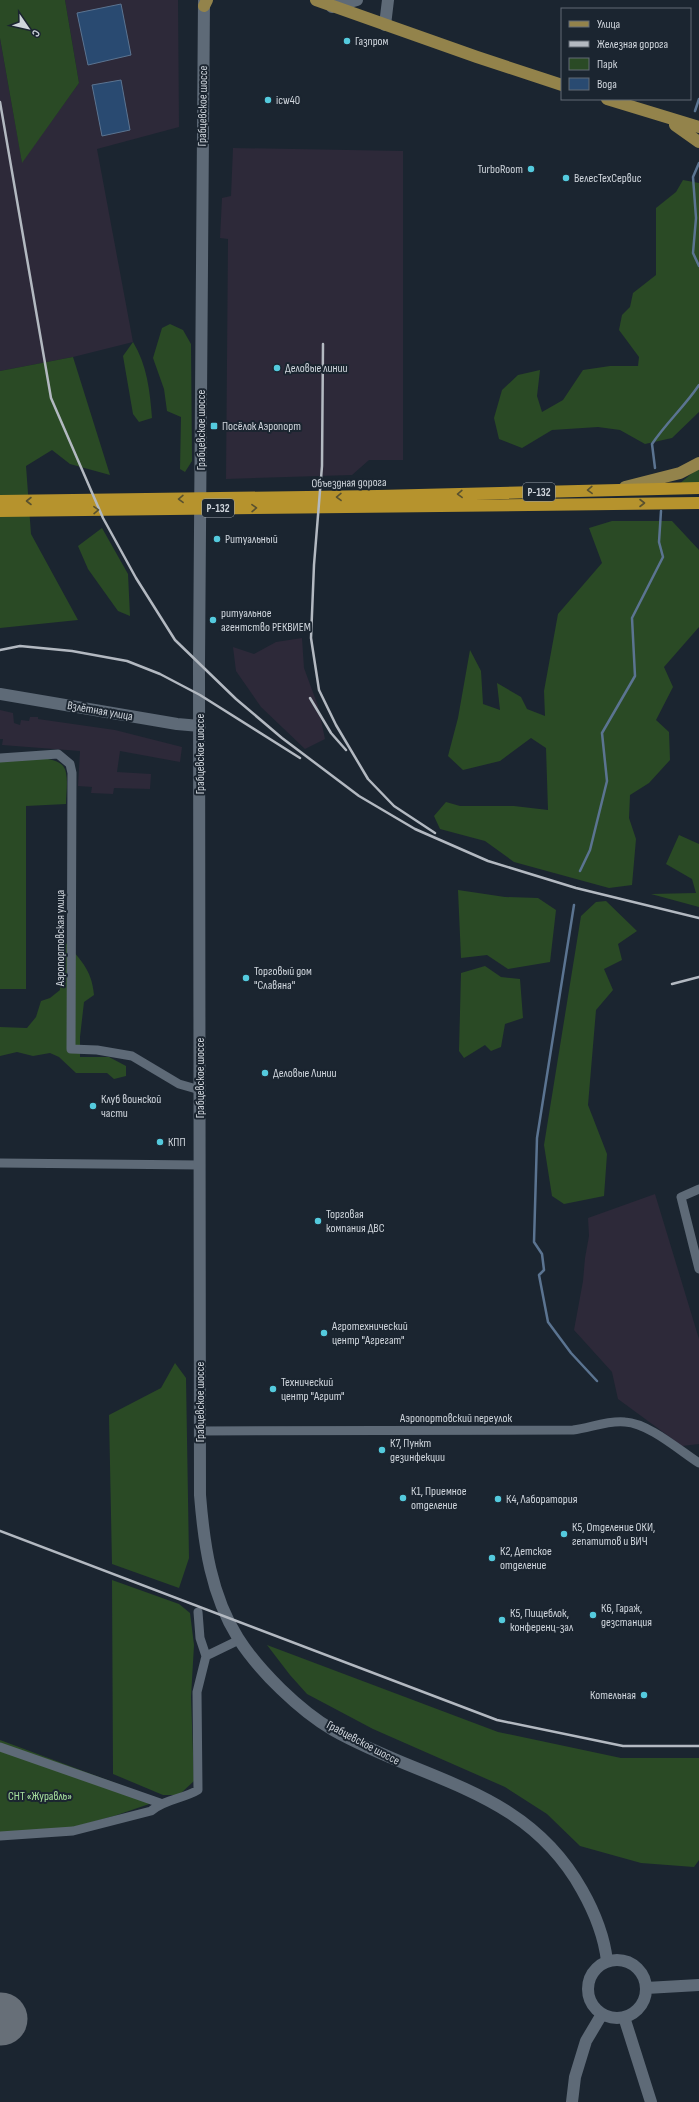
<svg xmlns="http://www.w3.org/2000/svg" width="699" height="2102" font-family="'Sofia Sans Condensed',sans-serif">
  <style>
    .industrial { fill: #2d2939 }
    .green { fill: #2a4a25 }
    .water { fill: #294a71; stroke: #5b7491 }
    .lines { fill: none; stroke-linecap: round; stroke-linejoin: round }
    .stream { stroke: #5b7491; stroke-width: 2.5 }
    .runway { stroke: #676f78; stroke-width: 53 }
    .street { stroke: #5e6a77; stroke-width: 9 }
    .secondary { stroke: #5e6a77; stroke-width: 12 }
    .primary { stroke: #93834b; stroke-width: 12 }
    .highway { stroke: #b6932d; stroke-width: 12 }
    .rail { stroke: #b3b9c1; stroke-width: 2.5 }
    .oneway { stroke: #59512f }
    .poi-dot { fill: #54cadd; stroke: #1b2530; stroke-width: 1.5 }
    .labels { text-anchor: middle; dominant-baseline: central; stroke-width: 4; stroke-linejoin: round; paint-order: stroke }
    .shield { fill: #1b2530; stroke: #99a0a8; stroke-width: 1 }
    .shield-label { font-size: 11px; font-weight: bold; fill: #cfd5dc }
    .poi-label { font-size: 12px; fill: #cfd5dc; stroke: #1b2530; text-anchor: start }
    .street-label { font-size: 12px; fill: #cfd5dc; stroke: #1b2530 }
    .park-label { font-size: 12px; fill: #a7e09e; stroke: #1b2530 }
  </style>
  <rect width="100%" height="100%" fill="#1b2530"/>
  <path class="industrial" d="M65,0h113l1,127 -82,22 36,193 -60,15 -73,14v-333l22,124 57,-79z
    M233,148l170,3v309h-34l-17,15 -126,4 2,-240 -8,-1 2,-40 9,-2z
    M302,638l2,30 14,38 7,33 -20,10 -44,-42 -25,-36 -3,-24 21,7 22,-12z
    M0,710l13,3 1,10 6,2 1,-5 8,1 1,-4h8v2l77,11 67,17 -2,15 -60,-11 -3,21 34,2 -1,15 -36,-1 -1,6 -22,-1 1,-6 -14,-1 2,-35 -78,-6 1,-6h-3z
    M655,1194l44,145v105l-17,2 -64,-47 -6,-27 -38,-42 9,-49 2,-23 4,-22 -1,-18z"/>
  <path class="green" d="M0,0h65l14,83 -57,80 -22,-125z
    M683,180l16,3v229l-27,26 -27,6 -25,-14 -22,-3 -46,3 -30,18 -23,-9 -5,-21 8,-28 16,-15 22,-5 -3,26 5,16 21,-12 20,-30 27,-4h28l1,-9 -20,-27 3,-15 8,-8 3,-14 23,-18v-67l20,-16z
    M170,324l13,6 8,14 1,117 -7,11 -5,-3 1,-52 -14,-6 -3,-22 -11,-31 9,-30z
    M133,342c14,23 17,49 19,76l-13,4 -6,-8 -10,-58z
    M73,357l37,118 -40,-11 -18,-14 -26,16 5,68 47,86 -78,8v-257z
    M699,467v17l-21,1 19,-16z
    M612,521h60l27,29v77l-35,40 9,20 -17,33 13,12 1,28 -21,23 -19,12 -1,23 7,21 -4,46 -23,3 -95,-26 -29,-21 -45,-12 -6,-13 12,-14 14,4h54l34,4 -2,-62 -15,-10 -31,23 -37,9 -15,-14 10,-38 12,-68 11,21 2,33 17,6 -3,-27 24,14 6,12 18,7 -1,-25 14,-77 44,-51 -13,-35z
    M102,528l26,46 2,42 -12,-5 -30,-42 -10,-23z
    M14,759c15,0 49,-6 52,14 2,10 0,21 0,31l-40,2v183h-26v-228z
    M679,835l20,9v63l-48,-13 45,-1 -4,-14 -26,-15z
    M458,890l47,7 33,1 18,12 -6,52 -42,7 -21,-14 -26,3z
    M606,901l31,30 -19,13 4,16 -18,9 9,21 -17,20 -8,95 19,49 -3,42 -40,8 -12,-8 -8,-51 37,-229 15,-14z
    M63,940c16,18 29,29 31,55l-10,7 -4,35v20h29l17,9v10l-12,3 -7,-6h-31l-17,-16 -9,-4 -17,3 -16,-4 -17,4v-29l27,1 9,-11 5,-16 9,-3 10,-8 -2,-45z
    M485,966l16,11 19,2 3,39 -18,6 -4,23 -10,4 -6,-6 -21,13 -5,-7 2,-78z
    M175,1363l11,15 3,180 -10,30 -67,-24 -3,-149 52,-27z
    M112,1580l67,24 11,9 4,32 -3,52 3,84 -15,14h-16l-50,-21z
    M267,1645l231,87 123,26h78v102l-5,7 -53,-4 -61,-17 -33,-32 -42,-27 -132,-58 -66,-35 -17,-19z
    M0,1740l161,60 -47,16 -81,22 -33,-1z"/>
  <path class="water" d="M121,4l10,51 -43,10 -11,-52z
    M121,80l9,50 -28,6 -10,-51z"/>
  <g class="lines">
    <path class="stream" d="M695,111l4,-12
      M699,163l-6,14 3,41 -3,35 6,13
      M655,468l-3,-24c14,-21 33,-38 47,-59
      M580,871l10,-21 17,-69 -5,-48 33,-57 -3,-58 31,-61 -4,-15 2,-31
      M574,905l-37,233 -3,104 8,12 2,16 -5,5 9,47 23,31 26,28"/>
    <path class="runway" d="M0,2019h1"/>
    <path class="street" d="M0,758l58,-4 12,10 2,9 -1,276 26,1 35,6 47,28 21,6
      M0,1163l200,2
      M699,1189l-18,8 18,72
      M200,1431l373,-1c17,-2 35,-10 52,-8 23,1 54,28 74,41
      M198,1612l2,26 6,18 33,-16
      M0,1747l160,56
      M0,1836l73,-5 78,-20c14,-12 32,-12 47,-21l-1,-98 9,-36"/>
    <path class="secondary" d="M204,0l-5,664 1,831c4,50 11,100 38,143 21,33 62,73 95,92 92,52 193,59 249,160 13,23 22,45 25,71
      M332,7l25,-7
      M385,25l3,-25
      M0,694l177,30 23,2
      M588 1989a29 29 0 1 1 58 0a29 29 0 1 1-58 0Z
      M646,1988l53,-3
      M624,2017l27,85
      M572,2102l3,-25 11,-36 16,-27"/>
    <path class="primary" d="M316,0l161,57 85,28
      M204,6l3,-6
      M607,99l92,28
      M675,125l24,17
      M625,487l55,-14 19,-10"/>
    <path class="highway" d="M0,501l378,-5 321,-8
      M0,511l699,-8"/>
    <path class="rail" d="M0,102l51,296 52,120 33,60 39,62 61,59 46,39 77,58 56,33 73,32 88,27 123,30
      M323,344l-1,122 -8,99 -3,73 8,52 17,35 32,54 26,27 41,27
      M0,650l20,-4 52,5 55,10 33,13 40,21 100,63
      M310,698l21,35 15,17
      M672,984l27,-7
      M0,1531l497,189 126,26h76"/>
  </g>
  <defs><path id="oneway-chevron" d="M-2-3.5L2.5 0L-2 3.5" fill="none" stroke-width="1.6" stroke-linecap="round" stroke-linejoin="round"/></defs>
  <g class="oneway">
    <use href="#oneway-chevron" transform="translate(590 490) rotate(178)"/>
    <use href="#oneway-chevron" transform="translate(460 494) rotate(178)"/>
    <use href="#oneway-chevron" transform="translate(339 497) rotate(179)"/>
    <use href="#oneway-chevron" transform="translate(181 499) rotate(179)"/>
    <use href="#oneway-chevron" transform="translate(29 501) rotate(180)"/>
    <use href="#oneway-chevron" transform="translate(642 503)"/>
    <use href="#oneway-chevron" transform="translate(254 508) rotate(-1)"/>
    <use href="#oneway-chevron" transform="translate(96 510) rotate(-1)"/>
  </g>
  <g class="poi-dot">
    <circle cx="347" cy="41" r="4"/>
    <circle cx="268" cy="100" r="4"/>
    <circle cx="531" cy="169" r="4"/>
    <circle cx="566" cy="178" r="4"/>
    <circle cx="277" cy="368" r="4"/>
    <rect x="210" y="422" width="8" height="8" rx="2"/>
    <circle cx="217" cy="539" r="4"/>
    <circle cx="213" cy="620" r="4"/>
    <circle cx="246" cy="978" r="4"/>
    <circle cx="265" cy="1073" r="4"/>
    <circle cx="93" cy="1106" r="4"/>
    <circle cx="160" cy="1142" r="4"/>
    <circle cx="318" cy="1221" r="4"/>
    <circle cx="324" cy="1333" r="4"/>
    <circle cx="273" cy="1389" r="4"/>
    <circle cx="382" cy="1450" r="4"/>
    <circle cx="403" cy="1498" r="4"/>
    <circle cx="498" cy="1499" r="4"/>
    <circle cx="564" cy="1534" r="4"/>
    <circle cx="492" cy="1558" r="4"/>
    <circle cx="593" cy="1615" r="4"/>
    <circle cx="502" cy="1620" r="4"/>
    <circle cx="644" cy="1695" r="4"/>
  </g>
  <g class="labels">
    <g class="shield">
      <rect x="523" y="483" width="32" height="18" rx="3"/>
      <rect x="202" y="499" width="32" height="18" rx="3"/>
    </g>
    <g class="shield-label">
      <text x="539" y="492">Р-132</text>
      <text x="218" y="508">Р-132</text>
    </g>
    <g class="poi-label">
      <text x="355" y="41">Газпром</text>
      <text x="276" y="100">icw40</text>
      <text x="523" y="169" text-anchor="end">TurboRoom</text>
      <text x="574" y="178">ВелесТехСервис</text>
      <text x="285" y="368">Деловые линии</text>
      <text x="222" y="426">Посёлок Аэропорт</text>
      <text x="225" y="539">Ритуальный</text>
      <text x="221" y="613">ритуальное<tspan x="221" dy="14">агентство РЕКВИЕМ</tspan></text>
      <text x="254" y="971">Торговый дом<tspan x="254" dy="14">"Славяна"</tspan></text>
      <text x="273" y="1073">Деловые Линии</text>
      <text x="101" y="1099">Клуб воинской<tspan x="101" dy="14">части</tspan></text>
      <text x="168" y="1142">КПП</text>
      <text x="326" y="1214">Торговая<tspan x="326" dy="14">компания ДВС</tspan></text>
      <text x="332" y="1326">Агротехнический<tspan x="332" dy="14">центр "Агрегат"</tspan></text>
      <text x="281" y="1382">Технический<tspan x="281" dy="14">центр "Агрит"</tspan></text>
      <text x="390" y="1443">К7, Пункт<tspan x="390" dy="14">дезинфекции</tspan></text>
      <text x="411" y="1491">К1, Приемное<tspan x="411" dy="14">отделение</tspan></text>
      <text x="506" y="1499">К4, Лаборатория</text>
      <text x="572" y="1527">К5, Отделение ОКИ,<tspan x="572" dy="14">гепатитов и ВИЧ</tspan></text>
      <text x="500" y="1551">К2, Детское<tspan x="500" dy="14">отделение</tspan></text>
      <text x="601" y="1608">К6, Гараж,<tspan x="601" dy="14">дезстанция</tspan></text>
      <text x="510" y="1613">К5, Пищеблок,<tspan x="510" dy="14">конференц-зал</tspan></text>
      <text x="636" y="1695" text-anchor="end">Котельная</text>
    </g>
    <g class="street-label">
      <text transform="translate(203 106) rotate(-89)">Грабцевское шоссе</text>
      <text transform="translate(201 430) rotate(-90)">Грабцевское шоссе</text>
      <text transform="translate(349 483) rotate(-1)">Объездная дорога</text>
      <text transform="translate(100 711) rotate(10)">Взлётная улица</text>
      <text transform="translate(200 754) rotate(-90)">Грабцевское шоссе</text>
      <text transform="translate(60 938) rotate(-90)">Аэропортовская улица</text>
      <text transform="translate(200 1078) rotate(-90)">Грабцевское шоссе</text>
      <text transform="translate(200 1402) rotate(-90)">Грабцевское шоссе</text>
      <text x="456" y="1418">Аэропортовский переулок</text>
      <text transform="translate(363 1743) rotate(28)">Грабцевское шоссе</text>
    </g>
    <g class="park-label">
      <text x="40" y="1796">СНТ «Журавль»</text>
    </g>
  </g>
  <rect x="561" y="8" width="130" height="92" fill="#1b2530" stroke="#636b75"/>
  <rect x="569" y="21" width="20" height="6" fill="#93834b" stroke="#636b75"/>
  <text x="597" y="28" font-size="12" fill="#cfd5dc">Улица</text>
  <rect x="569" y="41" width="20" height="6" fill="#b3b9c1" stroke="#636b75"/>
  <text x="597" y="48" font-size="12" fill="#cfd5dc">Железная дорога</text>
  <rect x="569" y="58" width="20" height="12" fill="#2a4a25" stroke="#636b75"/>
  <text x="597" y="68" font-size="12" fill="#cfd5dc">Парк</text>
  <rect x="569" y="78" width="20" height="12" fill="#294a71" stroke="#636b75"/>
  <text x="597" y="88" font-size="12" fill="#cfd5dc">Вода</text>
  <g transform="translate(28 28) rotate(124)" stroke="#1b2530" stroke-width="3" paint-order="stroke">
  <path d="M0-3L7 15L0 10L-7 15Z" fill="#cfd5dc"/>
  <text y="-6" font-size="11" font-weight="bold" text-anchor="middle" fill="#cfd5dc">С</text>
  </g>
</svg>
